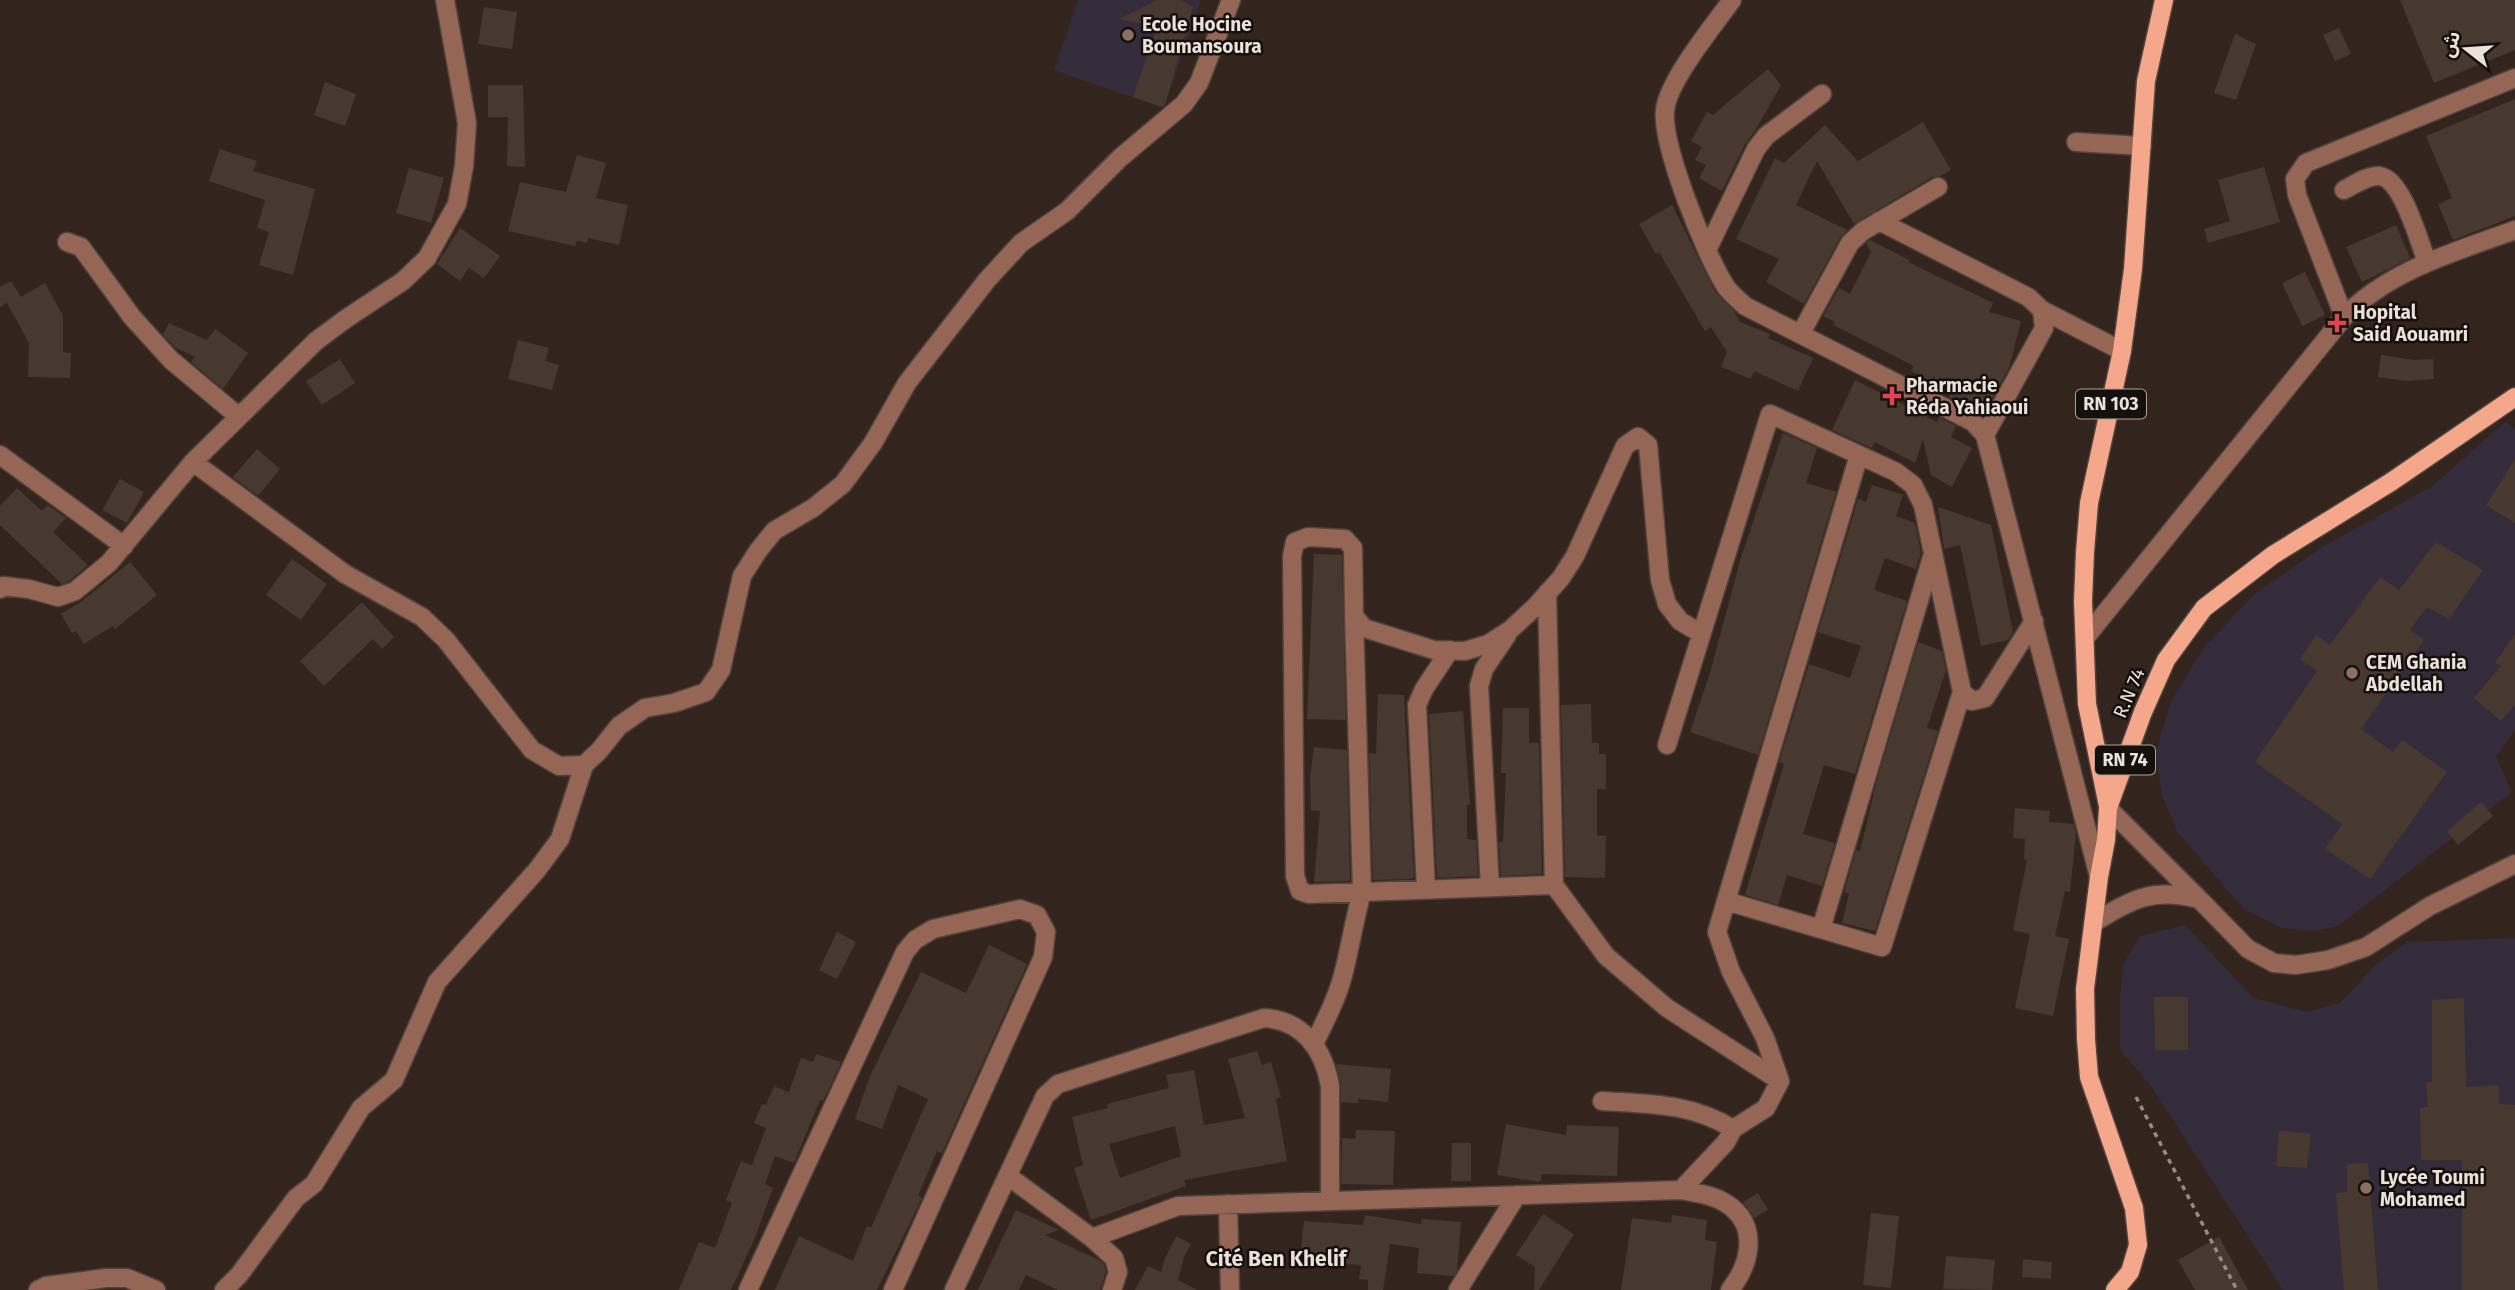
<svg xmlns="http://www.w3.org/2000/svg" width="2515" height="1290" font-family="'Fira Sans','Noto Sans Arabic',sans-serif">
  <style>
    .education { fill: #352c3b }
    .building { fill: #483930; fill-rule: evenodd }
    .lines { fill: none; stroke-linecap: round; stroke-linejoin: round }
    .minor-casing { stroke: #50433c; stroke-width: 21 }
    .major-casing { stroke: #50433c; stroke-width: 21 }
    .path { stroke: #968a84; stroke-width: 3.5; stroke-dasharray: 5 5; stroke-linecap: butt }
    .minor { stroke: #956555; stroke-width: 18 }
    .major { stroke: #f5a78c; stroke-width: 18 }
    .education-dot { fill: #8d6e63; stroke: #16100c; stroke-width: 2.5 }
    .health-dot { fill: #e0444e; stroke: #16100c; stroke-width: 2.5 }
    .labels { text-anchor: middle; dominant-baseline: central; stroke-width: 5; stroke-linejoin: round; paint-order: stroke }
    .shield { fill: #16100c; stroke: #aba29e; stroke-width: 2 }
    .shield-label { font-size: 18px; font-weight: bold; fill: #ebe1dc }
    .poi-label { font-size: 19px; font-weight: bold; fill: #ebe1dc; stroke: #16100c; text-anchor: start }
    .street-label { font-size: 19px; fill: #ebe1dc; stroke: #16100c }
    .neighbourhood-label { font-size: 21px; font-weight: bold; fill: #ebe1dc; stroke: #16100c }
  </style>
  <rect width="100%" height="100%" fill="#33251d"/>
  <path class="education" d="M1078,0h123l-37,108 -110,-38z
    M2505,422l10,7v301l-19,27 16,35 -174,134 -23,5 -34,-3 -37,-19 -66,-76 -16,-37 -6,-43 15,-52 34,-55 50,-52 64,-45 112,-62z
    M2185,925l68,73 54,14 33,-9 36,-38 31,-23 108,-4v352h-232l-132,-204 -31,-36v-55l4,-33 16,-26z"/>
  <path class="building" d="M1157,0h23l13,7 -28,98 -3,2 -29,-10 24,-70 -38,-8z
    M2400,0h115v50l-81,33z
    M484,7l33,5 -5,37 -34,-5z
    M2339,28l12,26 -16,7 -12,-26z
    M2235,34l21,10 -20,56 -22,-7z
    M1768,69l13,16 -26,46 -10,13 -23,47 -23,-13 7,-13 -11,-5 7,-13 -11,-6 16,-29 6,3z
    M325,82l31,12 -11,32 -31,-11z
    M488,85h35l2,82 -18,-1 1,-49h-20z
    M2515,99v117l-62,24 -15,-36 14,-6 -26,-62z
    M1923,122l28,48 -11,6 -8,1 -78,47 -37,-63 -21,44 51,25 -7,8 -36,66 -38,-22 13,-23 -43,-20 39,-81 9,5 41,-38 33,36z
    M220,149l37,12 -4,10 62,18 -22,86 -34,-10 10,-33 -12,-4 8,-28 -56,-19z
    M577,155l29,8 -10,35 32,7 -9,40 -31,-7 -1,5 -10,-2 -2,5 -67,-15 12,-49 46,10z
    M2264,167l16,55 -72,21 -4,-14 26,-8 -12,-41z
    M409,168l35,10 -13,45 -35,-10z
    M1672,205l44,88 18,18 6,11 30,12 -2,4 45,20 -15,33 -44,-20 -3,8 -30,-12 6,-15 -16,-25 -6,4 -46,-79 -3,2 -17,-30z
    M2396,225l14,33 -48,24 -16,-35z
    M460,228l40,28 -16,22 -15,-10 -9,13 -23,-17z
    M1870,240l39,20 -1,2 85,41 -4,9 32,9 -12,47 -23,41 -17,-9 -3,6 -17,-9 3,-5 -41,-21 3,-5 -81,-41 2,-3 -12,-6 16,-28 11,6 21,-42 -5,-9z
    M2305,272l20,43 -23,11 -20,-43z
    M11,281l10,16 24,-14 18,33v36l8,1 -1,25 -42,-1 1,-34 -22,-40 -7,4v-20z
    M169,323l38,17 8,-11 33,24 -25,36 -32,-27 4,-5 -19,-9 -13,-13z
    M518,340l31,8 -4,13 14,4 -7,25 -44,-11z
    M2381,355l33,5 19,-1 1,20 -28,2 -28,-4z
    M340,359l15,24 -33,22 -16,-24z
    M1855,380l82,42 2,-5 17,9 -5,11 21,11 -20,39 -21,-12 -8,-36 -8,24 -40,-21 -3,6 -40,-18z
    M1783,433l34,15 -11,35 30,9 -78,263 -68,-23 20,-59 30,-112z
    M257,449l23,20 -22,27 -25,-19z
    M2515,459v64l-29,-18z
    M120,479l24,13 -17,31 -25,-13z
    M1872,485l31,10 -7,21 19,7 6,30 -5,16 -31,-11 -11,32 33,11 -52,173 -31,-9 -21,69 32,9 -13,43 -35,-11 -9,30 -33,-10 39,-131 -5,-2 30,-98 41,14 11,-32 -43,-14 40,-133 8,3z
    M17,488l25,23 6,-6 18,13 -13,14 35,33 -19,16 -7,3 -62,-59v-19z
    M1938,507l53,18 22,107 -5,8 -27,6 -21,-101 -16,4z
    M2436,542l47,28 -34,49 -22,-12 -17,23 14,10 -63,89 32,23 9,-12 45,32 -77,107 -45,-30 17,-25 -87,-62 62,-91 -17,-12 16,-24 14,10 50,-68 19,13z
    M1314,554l28,1 4,165 -39,-1z
    M292,559l35,25 -26,36 -35,-25z
    M130,562l27,33 -42,34 -2,-3 -29,18 -8,-13 -4,2 -11,-19 20,-12z
    M362,602l32,35 -12,12 -9,-10 -49,47 -24,-25z
    M2515,634v71l-14,16 -27,-23 27,-32 -6,-3z
    M1918,642l24,9 4,19 -19,58 11,3 -63,200 -33,-8 7,-29 -5,-2 12,-42 4,1 17,-71z
    M1378,694l26,1 10,183 -5,1 -36,1 -4,-127 7,1z
    M1591,704l1,39h7v11h7v35h-9v46l9,1 -1,42 -40,-1 -4,-172z
    M1503,708h26v35h10l3,131 -41,2 -2,-34h4l3,-69h-5z
    M1463,711l7,94h-3v34l9,1 2,36 -41,2 -8,-164z
    M1314,747l33,3 3,131 -36,1 6,-71h-9l-1,-33z
    M2481,802l12,14 -35,29 -11,-14z
    M2015,808l35,3 -1,11 25,2 2,9 -6,59 -5,-1 -10,45 14,3 -16,77 -38,-8 15,-74 -17,-4 14,-70 -3,-1 1,-20 -12,-1z
    M837,932l19,10 -19,37 -18,-9z
    M989,945l38,19 -85,189 -5,-2 -19,45 4,2 -45,92h-102l24,-54 54,25 14,-35 4,2 57,-129 -30,-14 -16,44 -27,-10 15,-43 51,-104 45,21z
    M2154,997h34v53h-33z
    M2464,998l2,89 33,-2v19l16,1v185h-53v-130h-41l-1,-52 8,-1 -2,-25h6v-82z
    M1257,1051l5,14 9,-3 10,35 -5,2 11,62 -103,19 2,6 -95,34 -17,-52 9,-3 -11,-48 36,-9 -1,-4 62,-16 -3,-13 28,-5 10,55 41,-7 -17,-59zM1175,1126l6,30 -61,22 -11,-34z
    M816,1054l25,8 -1,4 -17,35 -3,-1 -26,63 -19,-7 -10,28 8,4 -19,52 -23,50h-52l20,-48 16,6 17,-45 -6,-3 15,-39 11,4 14,-37 -12,-5 8,-19 4,1 8,-19 15,6 12,-34 12,4z
    M1336,1064l55,5 -3,33 -30,-3v4l-17,-1v-18z
    M1506,1124l60,11 1,-10 52,2 -2,49 -75,-2 -2,8 -43,-7z
    M1356,1130l39,1 -2,54 -52,-1 1,-46 13,1z
    M2279,1131l32,3 -4,34 -31,-2z
    M1452,1143h19v38h-20z
    M2368,1163l10,127h-34l-8,-97 11,-1v-28z
    M1758,1193l10,17 -14,8 -11,-16z
    M1016,1210l43,20 -14,5 54,25 5,4 2,8 -6,18h-42l-32,-15 -7,15h-41z
    M1871,1213l28,3 -8,72 -28,-3z
    M1543,1214l31,20 -35,56h-5l1,-23 -19,-12z
    M1365,1215l56,9 1,-5 39,3 -4,49 -3,5 -37,-3 2,-25 -29,-4 -7,46h-15v-10l-9,-1 2,-14 -61,-4 4,-40 59,4z
    M1672,1215l35,5 -2,20 12,2 -6,48h-90l11,-72 39,5z
    M1176,1236l15,8 -7,13 -6,23 19,10h-62l13,-24 13,6 4,-13z
    M2219,1237l29,53h-53l-17,-30z
    M1946,1256l49,4 -3,30 -49,-1z
    M2023,1259l29,3 -1,17 -29,-2z"/>
  <g class="lines">
    <defs>
      <path id="minor" d="M1732,0c-18,25 -64,81 -67,110 -4,35 41,146 61,177 5,7 13,13 19,19l228,116 12,13 114,442
        M2076,142l66,4
        M2344,190c10,-5 23,-15 36,-14 23,4 39,66 47,86
        M1879,221l149,76 14,13 2,18 -59,107
        M67,242l14,5 51,70 39,43 67,56
        M1707,250l49,-101 10,-13 56,-42
        M2042,310l80,41
        M2344,317l-47,-122 -2,-16 11,-16 209,-85
        M1801,333l49,-90 13,-12 75,-44
        M0,455l124,91
        M1859,455l-133,446 156,46 80,-255
        M193,462l152,112 77,43 24,23 86,110 27,16 25,-1 15,-14 20,-25 26,-18 29,-5 32,-11 15,-22 21,-94 16,-25 16,-20 39,-23 30,-24 30,-41 34,-60 80,-103 34,-37 46,-32 53,-53 64,-54 15,-21 32,-83
        M0,589l3,-3 26,3 29,8 17,-6 34,-28 84,-101 123,-121 31,-23 56,-37 24,-23 30,-54 7,-38 3,-43 -22,-123
        M1547,593l7,292 -245,9 -9,-3 -5,-15 -3,-320 3,-14 13,-5 37,2 8,9 1,68 10,12 70,22 31,1 23,-7 22,-14 25,-23 26,-29 14,-22 50,-110 13,-9 10,8 12,135 7,24 13,17 20,12
        M2085,638l259,-321c45,-47 111,-65 171,-87
        M1667,745l103,-331 126,58 17,13 10,20 39,187 10,9 13,-3 49,-77
        M1554,885l52,71 61,52 113,73
        M1490,887l-11,-201 5,-17 23,-34
        M1426,889l-9,-184 7,-16 26,-39
        M2199,899l49,50 26,14 22,2 32,-5 38,-13 64,-41 85,-42
        M1726,901l-9,31 14,40 34,66 15,43 -14,27 -33,21
        M2093,923c40,-24 59,-36 106,-24l-91,-91
        M1821,929l111,-372
        M1314,1044c12,-25 25,-49 31,-77 6,-25 10,-50 17,-75l-8,-276
        M1602,1101c48,3 90,2 131,28l-7,13 -45,48
        M1008,1176l84,62 22,20 4,14 -6,18
        M1228,1204l2,86
        M1092,1238l86,-32 503,-16c12,2 26,4 37,9 41,19 36,60 12,91
        M38,1290l8,-4 60,-8h21l29,12
        M224,1290l15,-15 57,-77 18,-14 47,-76 33,-28 43,-98 100,-112 23,-31 24,-74
        M748,1290l157,-338 10,-12 18,-11 87,-20 17,6 9,17 -3,25 -150,333
        M954,1290l91,-194 13,-12 206,-66c39,2 60,32 66,68v114
        M1458,1290l59,-95"/>
      <path id="major" d="M2108,806l-21,-102 -4,-103 2,-49 4,-49 33,-152 11,-82 13,-188 18,-81
        M2115,1290l15,-18 8,-27 -4,-37 -45,-131 -3,-38 -1,-50 14,-112 7,-37 2,-32 35,-96 23,-52 38,-52 69,-53 118,-73 124,-85"/>
    </defs>
    <use href="#minor" class="minor-casing"/>
    <use href="#major" class="major-casing"/>
    <path class="path" d="M2136,1097l101,193"/>
    <use href="#minor" class="minor"/>
    <use href="#major" class="major"/>
  </g>
  <g class="education-dot">
    <circle cx="1128" cy="35" r="7"/>
    <circle cx="2352" cy="673" r="7"/>
    <circle cx="2366" cy="1188" r="7"/>
  </g>
  <g class="health-dot">
    <path d="M2333.5 312.5h7v7h7v7h-7v7h-7v-7h-7v-7h7z"/>
    <path d="M1888.5 385.5h7v7h7v7h-7v7h-7v-7h-7v-7h7z"/>
  </g>
  <g class="labels">
    <g class="shield">
      <rect x="2076" y="389.5" width="70" height="29" rx="5"/>
      <rect x="2095" y="745.5" width="60" height="29" rx="5"/>
    </g>
    <g class="shield-label">
      <text x="2111" y="404">RN 103</text>
      <text x="2125" y="760">RN 74</text>
    </g>
    <g class="poi-label">
      <text x="1142" y="24">Ecole Hocine<tspan x="1142" dy="22">Boumansoura</tspan></text>
      <text x="2353" y="312">Hopital<tspan x="2353" dy="22">Said Aouamri</tspan></text>
      <text x="1906" y="385">Pharmacie<tspan x="1906" dy="22">Réda Yahiaoui</tspan></text>
      <text x="2366" y="662">CEM Ghania<tspan x="2366" dy="22">Abdellah</tspan></text>
      <text x="2380" y="1177">Lycée Toumi<tspan x="2380" dy="22">Mohamed</tspan></text>
    </g>
    <g class="street-label">
      <text transform="translate(2129 693) rotate(-67)">R.N 74</text>
    </g>
    <g class="neighbourhood-label">
      <text x="1276" y="1259">Cité Ben Khelif</text>
    </g>
  </g>
  <g transform="translate(2466 49) rotate(287)" stroke="#16100c" stroke-width="5" paint-order="stroke">
  <path d="M0-5L12 26L0 18L-12 26Z" fill="#ebe1dc"/>
  <text y="-10" font-size="19" font-weight="bold" text-anchor="middle" fill="#ebe1dc">ش</text>
  </g>
</svg>
